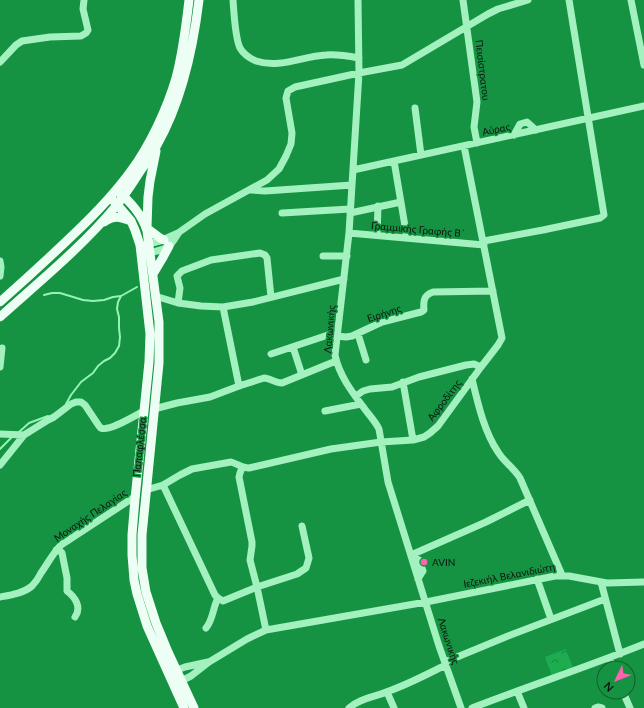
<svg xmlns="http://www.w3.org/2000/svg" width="644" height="708" font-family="Lato,sans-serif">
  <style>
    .park { fill: url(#park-crowns) }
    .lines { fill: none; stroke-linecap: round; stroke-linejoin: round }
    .stream { stroke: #95f4b5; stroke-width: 2 }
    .minor { stroke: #a3f1be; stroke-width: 7 }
    .major { stroke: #edfff4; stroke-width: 9 }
    .poi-dot { fill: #ff63af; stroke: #159342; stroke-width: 1.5 }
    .labels { text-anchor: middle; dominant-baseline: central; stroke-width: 3; stroke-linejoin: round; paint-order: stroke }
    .street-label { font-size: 10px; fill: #111; stroke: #159342 }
    .poi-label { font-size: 10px; fill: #111; stroke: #159342; text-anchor: start }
  </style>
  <defs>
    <pattern id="park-crowns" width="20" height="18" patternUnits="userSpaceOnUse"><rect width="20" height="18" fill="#1dac4f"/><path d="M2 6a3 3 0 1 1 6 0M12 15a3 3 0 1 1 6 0" fill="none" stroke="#188b40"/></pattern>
  </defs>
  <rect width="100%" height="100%" fill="#159342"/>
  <path class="park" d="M566,649l7,19 -21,8 -7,-19z"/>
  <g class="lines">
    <path class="stream" d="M44,295l8,-2h8l23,7 10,1 11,-1 9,-3 8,-1 16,-9
      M66,404l5,-9 10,-13 12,-9 5,-7 6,-5 6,-3 5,-5 4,-7 1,-9 -1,-9v-11l-2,-8 1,-7 3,-6
      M19,432l10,-9 19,-7
      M0,449l11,-11"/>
    <path class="minor" d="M233,0c1,13 2,38 7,48 4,7 9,10 16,13 24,8 46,-5 70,-6 11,-1 22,1 33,3
      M358,0l1,73 -10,160 -14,122c4,20 17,37 29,53 5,7 11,13 15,21l9,53 51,164 22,62
      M463,0l14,102 -3,25 3,16
      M631,0l13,65
      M0,62l16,-17 6,-4 28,-4 31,-1 5,-3 2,-3 -5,-21 1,-9
      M415,108l6,47
      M514,135l6,-11 7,-2 9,8
      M394,161l13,77
      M353,170l291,-64
      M251,190l14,1 87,-6
      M282,213l68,-4
      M350,213l51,-11
      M349,233l135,12
      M377,235l1,-29
      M484,241l59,-11 57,-12 4,-3 -35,-215
      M144,245l16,-4 18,-8 27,-19 62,-34 12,-11 7,-13 5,-12 1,-11 -6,-35 2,-7 7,-4 64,-14 43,-8 86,-51 10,-5 30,-9
      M145,253c8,-1 19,-2 25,-8 3,-3 5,-7 8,-11
      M323,256h24
      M0,261l1,6 -1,9
      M155,296l23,7 23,3 22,1 30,-5 91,-23
      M178,303l2,-15 -3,-12 5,-5 29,-11 49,-7 5,2 2,3 4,39
      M223,307l16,79
      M358,334l8,26
      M293,347l9,28
      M271,354l57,-19 18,2 6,-1 30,-14 39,-10 3,-2c-1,-9 0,-15 9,-18l60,-1
      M0,367l2,-19
      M472,379c6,25 12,52 26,73 6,10 16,16 22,26l42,97
      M403,382l10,58
      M356,396l7,-5 7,-2 22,-2 27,-10 47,-12 8,-1 7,3
      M154,409l23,-6 33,-6 29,-11 25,-8c6,0 11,5 18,5l54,-22
      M325,411l36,-7
      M0,434l24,1 24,-15 6,-3 17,-13 5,-2h5l4,3 14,21c1,1 1,2 2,2 8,4 35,-13 43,-17
      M0,465l24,-30
      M242,468l-2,5 -1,4 13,65v4l-2,14 7,27 9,43
      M163,485l52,110 3,3 5,3 34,-14 40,-13 9,-6 3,-10 -7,-32
      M146,490l17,-5 17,-10 12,-6 39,-7c7,2 11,6 18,6l82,-19 50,-7 32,-2 11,-3 6,-4 8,-7 43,-59 17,-22 4,-7 -38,-192
      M56,550l4,1 2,2 5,25v13c8,6 15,16 8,26
      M411,555l75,-33 44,-22
      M412,557l7,3 4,11 -5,8
      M537,579l14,40
      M601,582l19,72
      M0,597c11,-2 24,-4 32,-11 4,-4 7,-9 9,-13 7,-10 12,-20 20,-28l75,-49
      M206,628c7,-8 7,-21 12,-30
      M609,658l5,10
      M445,662l63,-26 97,-37
      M172,672l13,-5 23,-5
      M177,683l14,-7 18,-14 38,-23 19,-9 160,-28 129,-26h14l38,7 37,-1
      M517,691l7,17
      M387,692l7,16
      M623,692l7,16
      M349,708c11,-10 27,-11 40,-17 20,-7 38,-17 57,-26
      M472,708c57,-22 115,-41 172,-64
      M595,708l3,-1 4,1"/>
    <path class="major" d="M116,190c14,11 26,24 31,41l12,91v41l-17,172v33l4,24 10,31 12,29 26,56
      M110,197l10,11 11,13 4,9 5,15 10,89 -1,28 -14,137 -3,36v20l2,25 3,14 10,32 37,82
      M104,222c10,-7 16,-5 27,-1
      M147,227l1,-30 2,-16 6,-30
      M148,229l12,9 4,2
      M153,274l9,-15 7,-13
      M0,302c26,-23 51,-46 76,-70 20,-19 39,-39 55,-61 19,-26 36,-62 45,-93 7,-26 10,-52 13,-78
      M0,317c40,-36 82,-70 116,-111 9,-11 16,-22 23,-33 6,-9 13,-18 18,-28 25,-44 36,-95 42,-145"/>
  </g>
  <circle class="poi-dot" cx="424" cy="562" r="4"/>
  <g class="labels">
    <g class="street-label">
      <text transform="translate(483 70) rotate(83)">Πεισίστρατου</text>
      <text transform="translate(496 129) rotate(-12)">Αύρας</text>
      <text transform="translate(418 229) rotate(5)">Γραμμικής Γραφής Β΄</text>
      <text transform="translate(384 313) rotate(-18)">Ειρήνης</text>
      <text transform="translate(329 329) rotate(-85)">Λακωνικής</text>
      <text transform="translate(444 400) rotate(-53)">Αφροδίτης</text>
      <text transform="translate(139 447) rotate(-84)">Παπαφλέσσα</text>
      <text transform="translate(90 515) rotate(-34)">Μοναχής Πελαγίας</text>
      <text transform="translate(509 575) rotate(-11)">Ιεζεκιήλ Βελανιδιώτη</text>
      <text transform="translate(449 641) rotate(72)">Λακωνικής</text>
    </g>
    <g class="poi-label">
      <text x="432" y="562">AVIN</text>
    </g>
  </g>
  <g transform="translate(616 680) rotate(227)"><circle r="19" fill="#159342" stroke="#135f2e"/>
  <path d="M0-3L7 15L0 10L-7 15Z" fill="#ff63af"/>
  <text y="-6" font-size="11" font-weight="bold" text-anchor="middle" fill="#111111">N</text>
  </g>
</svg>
